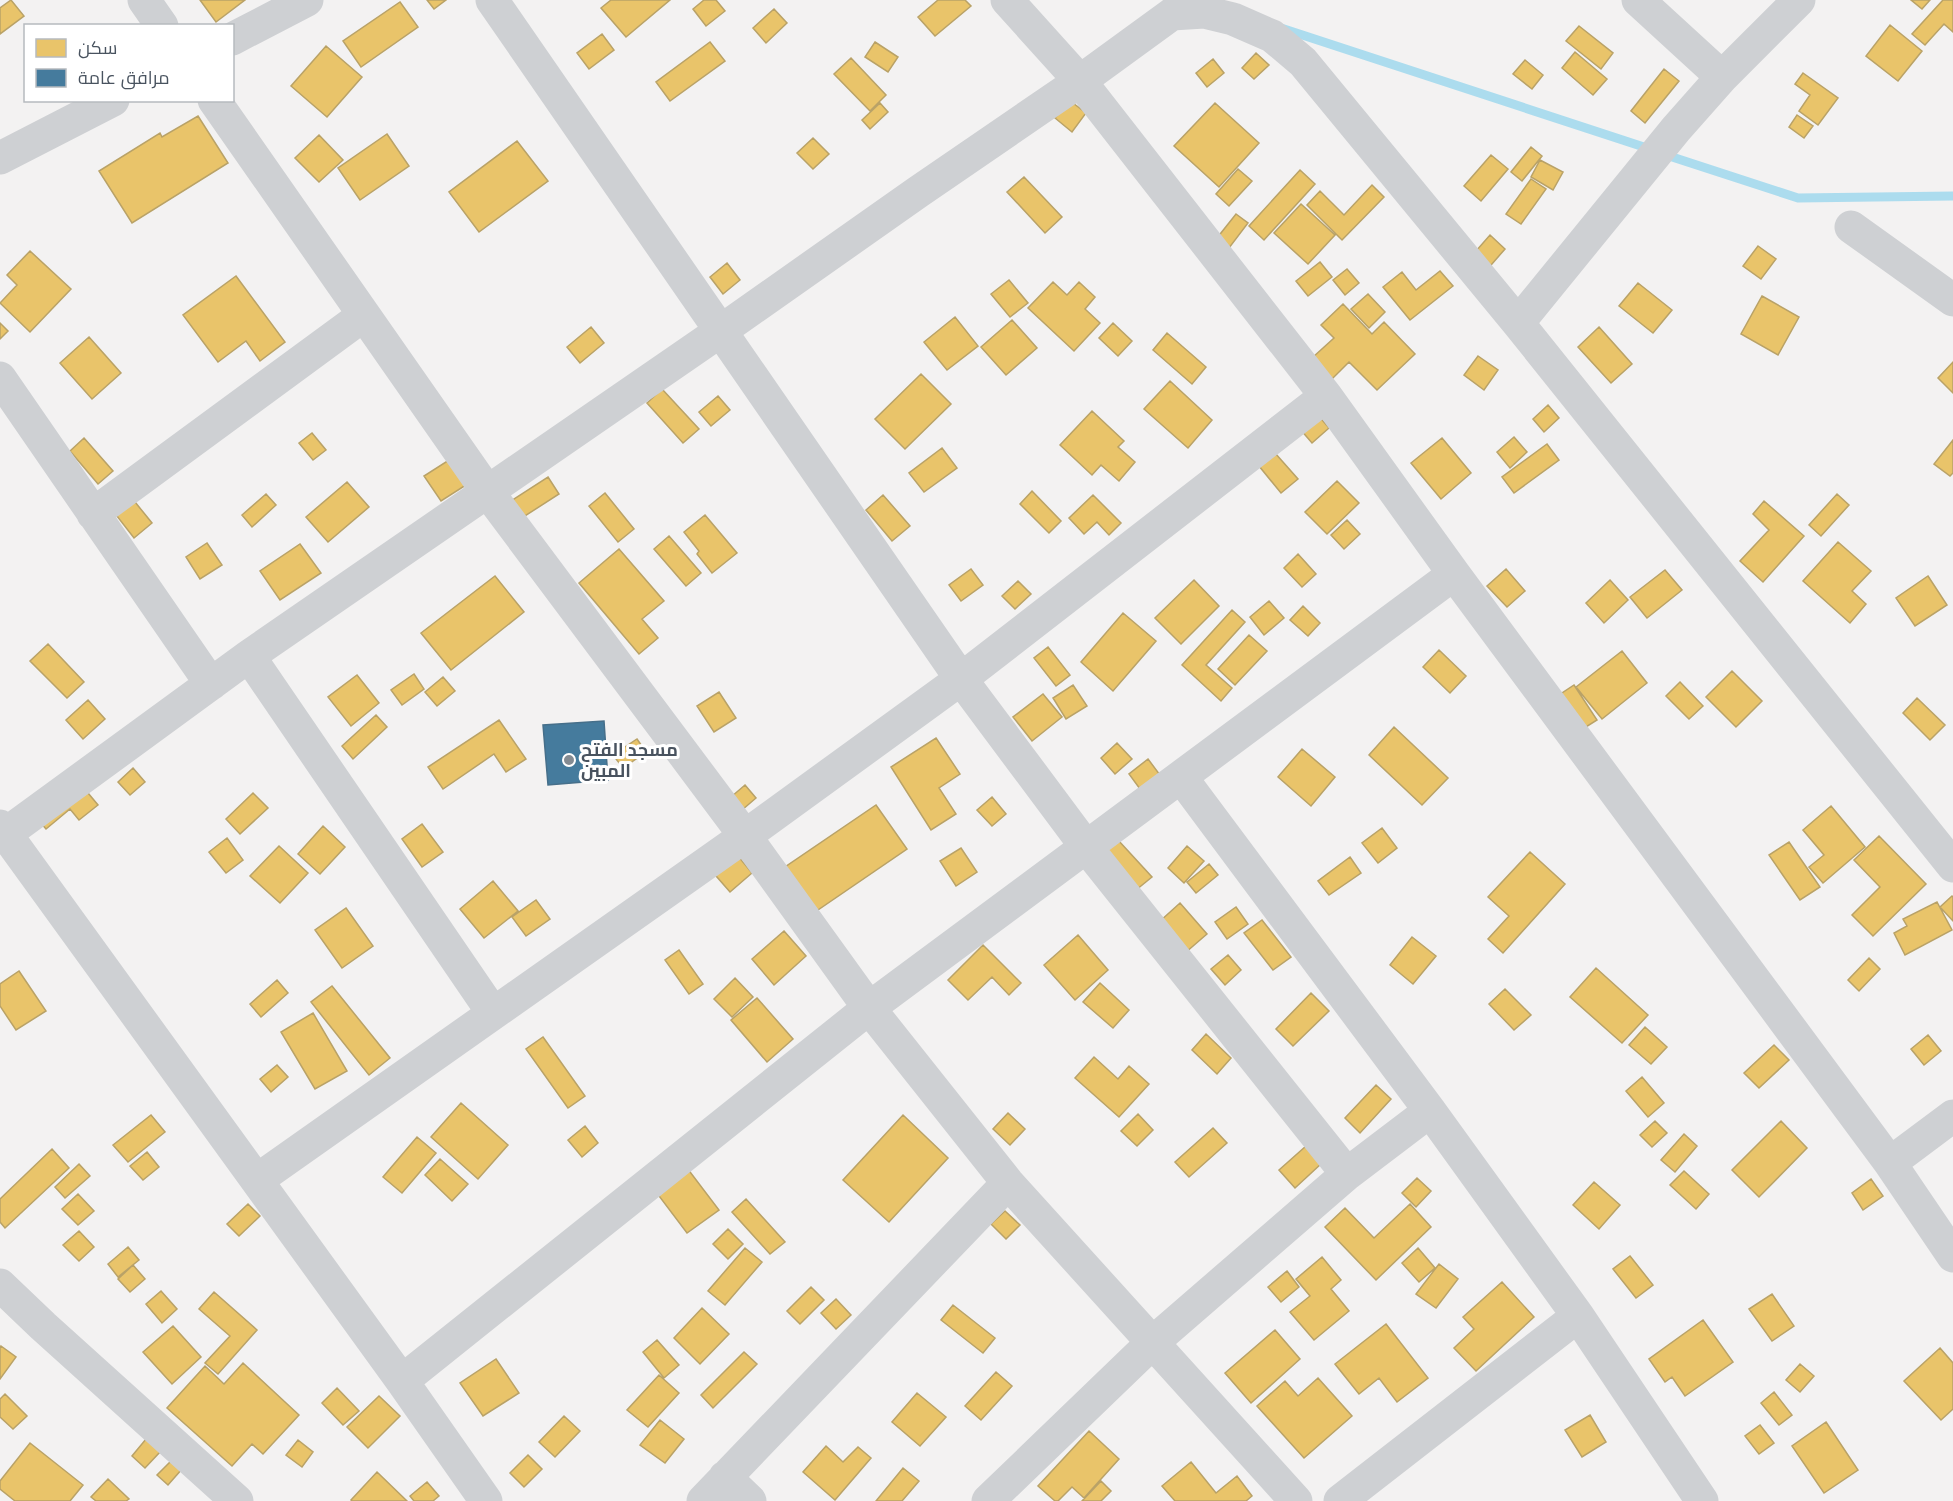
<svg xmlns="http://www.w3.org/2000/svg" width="1953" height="1501" font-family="'DM Sans',Cairo,sans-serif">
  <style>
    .homes { fill: #e9c46a; stroke: #b9a267; stroke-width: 1.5 }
    .public { fill: #457b9d; stroke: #466f8a; stroke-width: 1.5 }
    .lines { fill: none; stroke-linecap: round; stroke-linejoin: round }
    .stream { stroke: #acdcee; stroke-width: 9 }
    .minor { stroke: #ced0d3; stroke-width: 33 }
    .poi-dot { fill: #848b92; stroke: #fff; stroke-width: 2 }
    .labels { text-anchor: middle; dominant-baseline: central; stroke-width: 6; stroke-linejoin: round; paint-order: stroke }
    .poi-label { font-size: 18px; font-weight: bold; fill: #49535f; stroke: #fff; text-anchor: start }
  </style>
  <rect width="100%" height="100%" fill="#f3f2f2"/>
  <path class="homes" d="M11,0l13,16 -24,18v-26z
    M200,0h45l-29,22z
    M427,0h19l-12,9z
    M611,0h59l-44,37 -25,-29z
    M704,0h12l9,11 -19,15 -13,-17z
    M938,0h27l6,6 -36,30 -17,-19z
    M1911,0h19l-8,9z
    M1943,0h10v32l-9,-8 -19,21 -13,-11z
    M400,2l18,25 -57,40 -18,-26z
    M774,9l13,14 -21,20 -13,-15z
    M1890,25l32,26 -24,30 -32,-25z
    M1579,26l34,27 -12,16 -35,-28z
    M602,34l12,16 -25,19 -12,-16z
    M710,42l15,19 -55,40 -14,-19z
    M875,42l23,15 -10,15 -23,-15z
    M326,46l36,31 -35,40 -36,-31z
    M1575,52l32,27 -14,16 -31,-27z
    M1256,53l13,12 -15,14 -12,-11z
    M851,58l35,37 -16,16 -36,-37z
    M1213,59l11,14 -17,14 -11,-14z
    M1525,60l18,15 -11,14 -19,-15z
    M1664,69l15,12 -34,42 -14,-12z
    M1803,73l35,25 -20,27 -19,-14 11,-16 -15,-11z
    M1069,100l17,13 -14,19 -17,-14z
    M880,103l8,9 -18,17 -8,-9z
    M1215,103l44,40 -40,44 -45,-41z
    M1797,115l16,11 -9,12 -15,-11z
    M198,116l30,47 -96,60 -33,-52 61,-38 2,4z
    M387,134l22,32 -49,34 -22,-32z
    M319,135l24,25 -24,22 -24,-24z
    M813,138l16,16 -16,15 -16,-16z
    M517,141l31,40 -69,51 -30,-40z
    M1531,147l11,9 -20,25 -11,-9z
    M1491,155l17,14 -27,32 -17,-15z
    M1540,160l23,12 -10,18 -22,-13z
    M1238,169l14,12 -23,25 -13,-12z
    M1300,170l15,14 -51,56 -15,-14z
    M1024,177l38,40 -17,16 -38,-41z
    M1531,179l15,10 -25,35 -15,-10z
    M1372,185l12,12 -42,43 -35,-35 13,-14 24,24z
    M1301,204l34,31 -27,29 -34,-31z
    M1236,214l12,9 -19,25 -12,-10z
    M1490,235l15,14 -20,23 -16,-13z
    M1758,246l18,13 -15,20 -18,-13z
    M30,251l41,38 -41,43 -30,-29 17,-18 -10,-10z
    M1320,262l12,15 -24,19 -12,-15z
    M727,263l13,17 -17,14 -13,-17z
    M1347,269l12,14 -14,12 -12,-15z
    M1440,271l13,15 -43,34 -27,-33 19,-15 14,18z
    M236,276l49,66 -25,19 -14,-20 -28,21 -35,-47z
    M1009,280l19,23 -18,14 -19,-23z
    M1053,282l14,13 12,-13 16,15 -10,12 15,14 -26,28 -46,-43z
    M1638,283l34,27 -19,23 -34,-27z
    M1368,294l17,18 -16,16 -18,-19z
    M1762,296l37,21 -21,38 -37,-21z
    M1343,304l29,30 12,-12 31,32 -38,36 -28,-28 -17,17 -20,-21 22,-20 -13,-13z
    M955,317l23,29 -31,24 -23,-28z
    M1012,320l25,28 -31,27 -25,-28z
    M0,323l8,8 -8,8z
    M1113,323l19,18 -14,15 -19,-18z
    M591,327l13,16 -24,20 -13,-16z
    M1599,327l33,37 -21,19 -33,-36z
    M1167,333l39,34 -14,17 -39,-34z
    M89,337l32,36 -29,26 -32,-36z
    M1478,356l20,14 -14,20 -20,-15z
    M1953,362v31l-15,-15z
    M921,374l30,30 -46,45 -30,-30z
    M1170,381l42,39 -24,28 -44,-39z
    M662,389l37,40 -16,14 -36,-40z
    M718,396l12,14 -19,16 -12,-14z
    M1548,405l11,13 -15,14 -11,-13z
    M1092,411l32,30 -6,6 17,15 -16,19 -18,-16 -9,10 -32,-30z
    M1317,414l12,14 -17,15 -12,-14z
    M312,433l14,17 -13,10 -14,-17z
    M1514,437l13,15 -17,16 -13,-16z
    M84,438l29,33 -15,13 -28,-33z
    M1442,438l29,35 -30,26 -30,-36z
    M1953,440v33l-3,3 -16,-12z
    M1547,444l12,16 -45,33 -12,-16z
    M942,448l15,20 -33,24 -15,-19z
    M1275,453l23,26 -17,14 -22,-27z
    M449,460l17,25 -25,16 -17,-25z
    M548,477l11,17 -45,29 -11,-17z
    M1337,481l22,22 -32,31 -22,-22z
    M347,482l22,25 -41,35 -22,-25z
    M1032,491l29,30 -12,12 -29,-29z
    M605,493l29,36 -16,13 -29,-36z
    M266,494l10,11 -24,22 -10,-12z
    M1837,494l12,11 -28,31 -12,-11z
    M883,495l27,31 -18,15 -26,-31z
    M1093,495l28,28 -12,12 -12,-13 -13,12 -15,-16z
    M131,497l21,26 -18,15 -21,-27z
    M1764,501l40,35 -41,46 -23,-21 29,-31 -16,-16z
    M705,515l32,38 -25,20 -15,-19 2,-3 -15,-19z
    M1347,520l13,14 -16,15 -13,-14z
    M669,536l32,37 -15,13 -32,-37z
    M1838,542l33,29 -19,20 14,13 -16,19 -47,-42z
    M207,543l15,22 -22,14 -14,-22z
    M300,544l21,29 -41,27 -20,-29z
    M619,549l45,52 -22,18 16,19 -19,16 -60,-71z
    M1298,554l18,20 -14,13 -18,-19z
    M971,569l12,16 -22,16 -12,-16z
    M1506,569l19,22 -18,16 -20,-21z
    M1665,570l17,20 -35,28 -17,-21z
    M495,576l29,36 -73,58 -30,-37z
    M1928,576l19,29 -32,21 -19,-28z
    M1194,580l25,26 -38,38 -26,-26z
    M1610,580l18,20 -24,23 -18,-20z
    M1018,581l13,13 -16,15 -13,-13z
    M1269,601l15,17 -20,17 -14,-18z
    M1303,606l17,17 -12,13 -18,-16z
    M1232,610l13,12 -39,43 26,23 -11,13 -39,-36z
    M1123,613l33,28 -43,50 -32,-29z
    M1249,635l18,16 -32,34 -17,-16z
    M48,644l36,38 -17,16 -37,-37z
    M1048,647l22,28 -14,11 -22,-28z
    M1439,650l27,26 -16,17 -27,-26z
    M1622,651l25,32 -45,36 -26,-32z
    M1732,671l30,30 -26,26 -30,-30z
    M414,674l10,15 -22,16 -11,-15z
    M357,675l22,28 -28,23 -23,-29z
    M443,677l12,14 -18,15 -12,-14z
    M1680,682l23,24 -14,13 -23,-23z
    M1073,685l14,21 -21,13 -13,-21z
    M1574,685l23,35 -19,12 -22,-35z
    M719,692l17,26 -22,14 -17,-26z
    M1043,694l19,23 -30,24 -19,-24z
    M1917,698l28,27 -15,15 -27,-27z
    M88,700l17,19 -22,20 -17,-19z
    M376,715l11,12 -34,32 -11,-13z
    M499,720l27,39 -20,13 -12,-18 -51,35 -15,-22z
    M1394,727l54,51 -26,27 -53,-50z
    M936,738l24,36 -21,14 17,26 -25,16 -40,-63z
    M637,739l9,13 -23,16 -10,-13z
    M1117,743l15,16 -17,15 -14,-16z
    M1302,749l33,28 -24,29 -33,-29z
    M1148,759l12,16 -20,14 -11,-15z
    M133,768l12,14 -15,13 -12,-13z
    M78,781l20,24 -19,15 -9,-11 -24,20 -11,-13z
    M745,785l11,13 -14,12 -11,-13z
    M253,793l15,15 -28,26 -14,-15z
    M992,797l14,17 -14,12 -15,-16z
    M876,805l31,44 -92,63 -30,-45z
    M1831,806l34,41 -42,36 -14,-16 15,-12 -21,-25z
    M422,824l21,28 -21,15 -20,-28z
    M323,826l22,21 -25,27 -22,-20z
    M1382,828l15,20 -19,15 -16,-20z
    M1879,836l47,48 -53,52 -21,-21 28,-28 -26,-27z
    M227,838l16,22 -17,13 -17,-21z
    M1118,840l34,37 -16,13 -33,-37z
    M1789,842l31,45 -20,13 -31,-45z
    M279,846l29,27 -28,30 -30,-27z
    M1187,846l17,15 -20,22 -16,-15z
    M961,848l16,24 -21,14 -16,-25z
    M733,850l19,23 -22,19 -20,-23z
    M1530,852l35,32 -62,69 -15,-14 21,-23 -21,-19z
    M1350,857l11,16 -32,22 -11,-14z
    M1209,864l9,11 -22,18 -9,-11z
    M493,881l25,30 -34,27 -24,-29z
    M1952,896l1,1v24l-13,-14z
    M536,900l14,19 -24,17 -14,-19z
    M1937,902l15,28 -47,25 -11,-22 13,-7 -4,-7z
    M1180,903l27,31 -22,19 -26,-31z
    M1236,907l12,17 -21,15 -12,-17z
    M346,908l27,38 -31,22 -27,-38z
    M1262,920l29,37 -18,13 -29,-37z
    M784,931l22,25 -32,29 -22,-26z
    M1078,935l30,35 -33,30 -31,-35z
    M1412,937l24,19 -23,28 -23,-19z
    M983,945l38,38 -12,12 -17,-18 -24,23 -20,-20z
    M679,950l24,34 -14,10 -24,-34z
    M1228,955l13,15 -16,15 -14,-16z
    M1869,958l11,11 -21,22 -11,-11z
    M1596,968l52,47 -26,28 -52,-46z
    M19,971l27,40 -30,19 -16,-24v-22z
    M735,978l18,19 -21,20 -18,-18z
    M277,980l11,13 -27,24 -11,-13z
    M1100,983l29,27 -16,18 -30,-26z
    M332,986l58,72 -21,17 -58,-73z
    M1505,989l26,26 -17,15 -25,-26z
    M1311,993l18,18 -36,35 -17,-17z
    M757,998l36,41 -26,23 -36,-42z
    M313,1013l34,58 -32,18 -34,-57z
    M1645,1027l22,20 -16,17 -22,-19z
    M1206,1034l25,24 -14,16 -25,-24z
    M1928,1035l13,16 -17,14 -13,-16z
    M543,1037l42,59 -17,12 -42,-59z
    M1774,1045l15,15 -30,28 -15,-15z
    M1094,1057l24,22 11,-13 20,18 -30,33 -44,-39z
    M277,1065l11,12 -17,15 -11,-13z
    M1642,1077l22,26 -16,14 -22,-26z
    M1376,1085l15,14 -31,34 -15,-15z
    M461,1103l47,42 -30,34 -47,-42z
    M1008,1113l17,16 -15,16 -17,-16z
    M1138,1114l15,16 -16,16 -16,-15z
    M151,1115l14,17 -37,30 -15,-17z
    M903,1115l45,43 -59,64 -46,-42z
    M1655,1121l12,12 -15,14 -12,-12z
    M1781,1121l26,27 -48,49 -27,-27z
    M585,1126l13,17 -16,14 -14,-17z
    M1213,1128l14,15 -38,34 -14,-15z
    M1684,1134l13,12 -22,26 -14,-12z
    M417,1137l19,16 -34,40 -19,-16z
    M1306,1146l16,17 -27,25 -16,-18z
    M52,1149l17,19 -64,60 -5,-6v-23z
    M147,1152l12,15 -16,13 -13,-14z
    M440,1159l28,25 -16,17 -27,-26z
    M79,1164l11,12 -25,22 -10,-11z
    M684,1164l35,46 -32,23 -34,-45z
    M1684,1171l25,23 -13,15 -26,-24z
    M1417,1178l14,13 -15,16 -14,-14z
    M1871,1179l12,17 -20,14 -11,-17z
    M1594,1182l26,23 -21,24 -26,-24z
    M78,1194l16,17 -16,14 -16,-16z
    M746,1199l39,43 -15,12 -38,-42z
    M248,1204l12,12 -21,20 -12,-12z
    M1410,1204l21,23 -55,53 -51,-53 20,-19 29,30z
    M1005,1211l15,14 -14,14 -15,-15z
    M728,1229l15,15 -15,15 -15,-15z
    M79,1231l15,16 -15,14 -16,-16z
    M128,1247l11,13 -21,17 -10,-13z
    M745,1248l17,14 -37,43 -17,-14z
    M1418,1248l17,20 -16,14 -17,-19z
    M1630,1256l23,29 -17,13 -23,-29z
    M1322,1257l19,23 -10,9 18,22 -35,29 -24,-28 20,-16 -14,-17z
    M1439,1264l19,15 -22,29 -20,-14z
    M133,1265l12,14 -15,13 -12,-13z
    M1287,1271l12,16 -18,15 -13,-15z
    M1502,1282l32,35 -58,54 -22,-23 20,-19 -11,-12z
    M811,1287l13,13 -24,24 -13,-13z
    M161,1291l16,18 -15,14 -16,-19z
    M214,1292l43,38 -39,44 -13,-11 25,-27 -31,-27z
    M1772,1294l22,32 -22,15 -23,-32z
    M836,1299l15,16 -15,14 -15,-16z
    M953,1305l42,33 -12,15 -42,-33z
    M702,1308l27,26 -29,30 -26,-26z
    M1703,1320l30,42 -48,34 -13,-19 -7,5 -16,-23z
    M1386,1324l42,54 -31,24 -18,-24 -20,16 -24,-30z
    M173,1326l28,31 -29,27 -29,-32z
    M1275,1330l25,29 -49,44 -26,-30z
    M657,1340l22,25 -15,13 -21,-26z
    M1,1346l15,11 -16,22v-31z
    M1940,1348l13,15v46l-12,11 -37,-39z
    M744,1352l13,12 -44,44 -12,-13z
    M496,1359l23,34 -36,23 -23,-33z
    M243,1363l56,52 -36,39 -11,-10 -20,22 -65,-58 38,-42 19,18z
    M1800,1364l14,12 -14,16 -14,-12z
    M996,1372l16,14 -31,34 -16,-14z
    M659,1375l20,18 -31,34 -21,-17z
    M1318,1378l34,38 -48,42 -47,-52 28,-25 13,15z
    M337,1388l22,23 -16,14 -21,-22z
    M1774,1392l18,23 -13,10 -18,-22z
    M917,1393l29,24 -26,29 -28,-24z
    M5,1394l22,22 -14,13 -13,-12v-18z
    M379,1396l21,20 -32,32 -21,-21z
    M1590,1415l16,27 -24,15 -17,-27z
    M564,1416l16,15 -25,26 -16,-15z
    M660,1420l24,19 -19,24 -25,-18z
    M1826,1422l32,48 -34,23 -32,-47z
    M1760,1425l14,18 -15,11 -14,-18z
    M1089,1431l30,28 -35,39 -12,-11 -14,14h-3l-17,-15z
    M146,1439l14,13 -15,16 -13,-12z
    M298,1440l15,12 -11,15 -16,-12z
    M30,1443l53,42 -13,16h-55l-15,-12v-8z
    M826,1446l17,16 15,-15 13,11 -36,42 -32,-28z
    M528,1455l14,14 -18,18 -14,-14z
    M172,1460l10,9 -14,16 -11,-10z
    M1191,1462l25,31 21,-17 15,20 -6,5h-71l-13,-15z
    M903,1468l16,13 -17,20h-26z
    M377,1472l30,29h-55l-1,-1z
    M108,1479l21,20 -3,2h-30l-5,-4z
    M1101,1481l10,10 -10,10h-19z
    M427,1482l12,14 -6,5h-19l-4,-5z"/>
  <path class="public" d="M604,721l4,59 -60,5 -5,-60z"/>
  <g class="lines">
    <path class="stream" d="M1281,28l369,121
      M1663,154l135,44 155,-2"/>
    <path class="minor" d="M144,0l18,26
      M492,0l469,679 126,169 260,326
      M1007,0l73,81 246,315 128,178 436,589 63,93
      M1638,0l84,77
      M232,39l75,-39
      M214,100l273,391 258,345 124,172 139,175 288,318
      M0,158l113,-58
      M1851,227l102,73
      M1518,323l158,-194 46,-52 77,-77
      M0,378l211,306
      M93,514l271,-199
      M249,656l244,357
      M1181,777l249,334 148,205 124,185
      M0,826l402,555 84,120
      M0,838l249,-182 473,-326 196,-138 162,-111 92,-67 32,-2 29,7 39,17 31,26 215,261 435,543
      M1890,1163l63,-47
      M257,1180l488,-344 216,-157 365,-283
      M0,1285l43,41 194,175
      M402,1381l467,-373 585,-434
      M725,1477l25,24
      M703,1501l305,-318
      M988,1501l164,-158 195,-169 83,-63
      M1340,1501l238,-185"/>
  </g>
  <circle class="poi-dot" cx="569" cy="760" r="6"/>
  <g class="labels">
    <g class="poi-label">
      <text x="581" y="750">مسجد الفتح<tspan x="581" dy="21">المبين</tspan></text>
    </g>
  </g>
  <rect x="24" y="24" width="210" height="78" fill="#ffffff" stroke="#b6babf" stroke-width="1.5"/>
  <rect x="36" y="39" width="30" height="18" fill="#e9c46a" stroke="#b6babf" stroke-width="1.5"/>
  <text x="78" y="54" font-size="18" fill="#49535f">سكن</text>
  <rect x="36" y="69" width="30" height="18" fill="#457b9d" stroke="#b6babf" stroke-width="1.5"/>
  <text x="78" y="84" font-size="18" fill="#49535f">مرافق عامة</text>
</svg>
